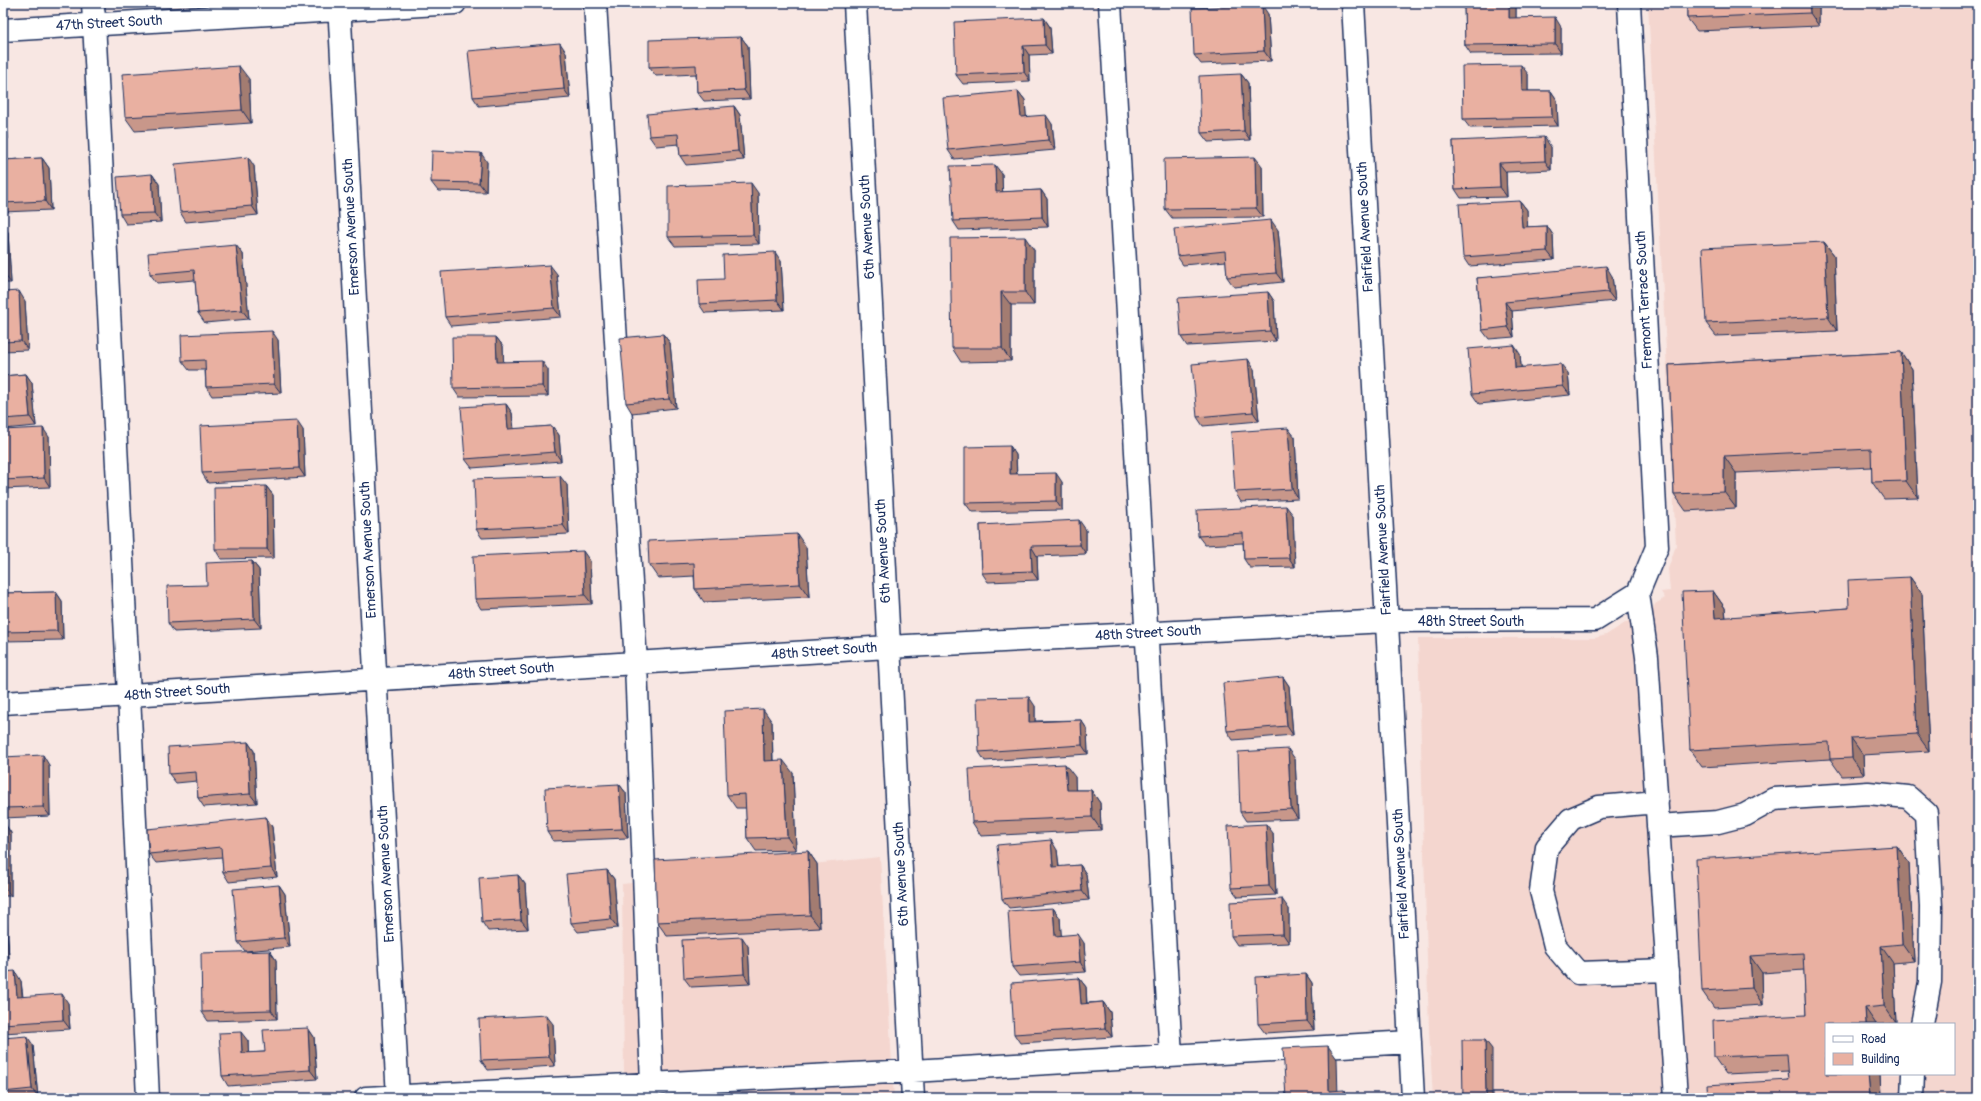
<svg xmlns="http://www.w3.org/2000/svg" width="1981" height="1101" font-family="Pangolin,sans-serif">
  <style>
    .built { fill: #f4d6cf; fill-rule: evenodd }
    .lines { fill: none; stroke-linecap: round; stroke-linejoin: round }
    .minor-casing { stroke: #1b2f5e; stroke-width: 25 }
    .minor { stroke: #fff; stroke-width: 22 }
    .wall { fill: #c8978a; stroke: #1b2f5e }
    .shaded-wall { fill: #a37b71; stroke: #1b2f5e }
    .building { fill: #e9b0a1; stroke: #1b2f5e }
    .labels { text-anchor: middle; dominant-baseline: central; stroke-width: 4; stroke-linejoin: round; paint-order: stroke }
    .street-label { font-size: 14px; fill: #1b2f5e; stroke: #fff }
  </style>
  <rect width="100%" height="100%" fill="#f8e7e3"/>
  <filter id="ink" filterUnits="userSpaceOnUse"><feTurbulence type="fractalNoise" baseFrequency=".025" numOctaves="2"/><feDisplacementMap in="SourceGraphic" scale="8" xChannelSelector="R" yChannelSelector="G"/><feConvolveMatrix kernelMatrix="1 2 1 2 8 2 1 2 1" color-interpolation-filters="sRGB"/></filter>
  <g filter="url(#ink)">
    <path class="built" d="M1648,3h330v1095h-545l-4,-67 -11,-393h177l11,-3 35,-22 9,2 5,-11 10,-6 -4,-6 9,-1 -2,-22 8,-24zM1826,1024h128v50h-128z
      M880,857l14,241h-476l206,-21 -2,-193z"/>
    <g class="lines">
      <defs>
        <path id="minor" d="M93,3l36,692 19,403
          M339,3l59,1095
          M595,3l41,660 16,421
          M855,3l58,1095
          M1110,3l61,1053
          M1353,3l60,1095
          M1629,3l28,544 -19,46 9,64 29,441
          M3,30l452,-27
          M3,703l885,-56 499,-26 208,-1 43,-27
          M1657,802l-58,5 -28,12 -24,28 -6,44 14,55 23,27 90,-3
          M1658,826l60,-4 27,-7 29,-16 94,-6 40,4 18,16 5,94 -1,75 -8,42
          M366,1098l546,-27 498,-29
          M1912,1098l1,-24"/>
      </defs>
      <use href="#minor" class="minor-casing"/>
      <use href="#minor" class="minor"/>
    </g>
    <path class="wall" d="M1464,3h52v15l45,9v26l-90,1 -6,-9z
      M1687,3h132v23l-122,5 -10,-13z
      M1268,14l3,47 -70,3 -7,-9z
      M1044,18l6,9 2,27 -23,1 1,26 -67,3 -7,-9z
      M741,37l7,9 2,53 -46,2 -7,-9 -1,-18 -40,2 -7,-9z
      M566,52l4,46 -91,8 -6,-9z
      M1241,74l7,9 2,57 -42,2 -7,-9z
      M1528,74v17h23l6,9 1,26 -88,2 -7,-9z
      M249,79l2,44 -116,8 -10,-14z
      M3,84l2,3 3,52 -5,1z
      M1018,91l7,9 1,16 26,8 3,26 -101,9 -6,-9z
      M734,106l6,9 4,45 -58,5 -6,-9 -1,-12 -23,2 -7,-10z
      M1453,141l98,6v23l-45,2 1,25 -46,1 -6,-9z
      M42,158l7,10 2,42 -48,2v-52z
      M487,162l-1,30 -48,-1 -7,-9z
      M254,166l4,49 -72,7 -6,-10z
      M1262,166l1,51 -91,1 -7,-9z
      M152,174l7,10 2,38 -35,2 -6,-10z
      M1002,174v18l39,-2 6,9 1,28 -89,3 -6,-9z
      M758,193l1,51 -84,2 -7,-9z
      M1520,201l7,9v17l20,-1 6,9 1,25 -85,6 -6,-9z
      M3,225l5,7 3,51h-8z
      M1278,230l5,52 -49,5 -7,-10 -1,-16 -43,4 -6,-9z
      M1824,242l10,13 3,76 -121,5 -10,-13z
      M1034,250v55h-23v56l-50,1 -9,-14z
      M243,254l6,65 -44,4 -7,-10 -3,-33 -38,3 -7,-9z
      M781,261l3,49 -79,3 -6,-9 25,-25z
      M557,274l4,43 -110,9 -6,-9z
      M1612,276l3,25 -103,10 2,26 -25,2 -7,-9 -5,-52z
      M3,292l22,9 3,49 -25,1z
      M1268,292l6,9 2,40 -89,5 -6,-9z
      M663,334l7,9 6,65 -44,5 -6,-10z
      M496,337l7,9v16l45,8v26l-89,1 -6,-9z
      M278,340l3,53 -69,3 -6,-9 -1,-17h-16l-7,-9z
      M1901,352l11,17 6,129 -34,1 -12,-17v-15l-136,6v35l-50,3 -12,-17 -5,-129z
      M1520,354l1,13 47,6 2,22 -91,9 -7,-10z
      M1254,369l5,52 -56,5 -6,-9z
      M26,374l6,9 4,43 -33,3v-53z
      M506,404l6,9 2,16 38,-3 7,9 2,26 -89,7 -7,-9z
      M3,430l46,7 1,50 -47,2z
      M303,430l2,47 -97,6 -6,-10z
      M1295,437l3,62 -57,3 -6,-10z
      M1010,446l6,9 1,19 45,8v28l-90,2 -7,-9z
      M567,485l2,49 -87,4 -6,-9z
      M266,486l7,9 1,63 -53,1 -6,-10z
      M1293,515l2,52 -45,1 -6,-9 -1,-16 -38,2 -7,-9z
      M980,525l106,5v24l-49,2 1,24 -50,2 -6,-9z
      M806,547l3,50 -105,5 -9,-13 -1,-13 -36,2 -9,-13z
      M252,561l7,9 2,58 -87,4 -6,-9 39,-38z
      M590,561l2,43 -111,5 -6,-10z
      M1910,577l12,17 7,157 -66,4 1,20 -22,1 -12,-17 -128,8 -12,-17 23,-159 12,17 1,10 123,-10z
      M56,592l6,9 1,39 -60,1v-48z
      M1283,677l6,9 4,49 -60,5 -6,-9z
      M1035,706v15l46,-1 6,9 1,25 -103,7 -6,-9z
      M772,722l1,38 20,13 3,77 -40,1 -9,-13 -1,-30h-10l-9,-13z
      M248,742l6,9 3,52 -53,4 -6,-9 -1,-17 -21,2 -7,-9z
      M3,757l46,8 1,51 -47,2z
      M1295,759l3,60 -52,2 -6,-9z
      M1075,777v13h16l9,13 1,27 -120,6 -9,-14z
      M619,784l7,9 2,45 -75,3 -6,-9z
      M266,817l6,10 5,50 -48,5 -6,-10 -1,-15 -66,6 -7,-9z
      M3,824h2l6,9v63h-8z
      M1273,833l3,62 -38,2 -7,-9z
      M1897,846l12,17 5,98 -21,2 3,60 -14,1h-56l54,50 1,24h-173l81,-18 -1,-9 -62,3 -12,-17 92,-42 -2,-45 -42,3 1,32 -49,3 -12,-17z
      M1057,850l2,17 21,-2 6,9 3,26 -80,8 -7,-9z
      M808,851l9,13 3,64 -153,8 -10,-14z
      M607,870l7,9 4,49 -40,4 -7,-9z
      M518,875l7,9 3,45 -40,2 -6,-9z
      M279,885l6,9 5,53 -45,4 -7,-9z
      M1053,908l7,10 1,18 23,7 2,29 -67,4 -7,-9z
      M1289,909v34l-52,2 -6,-9z
      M3,911l3,4 3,43 -6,1z
      M748,946l2,38 -59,3 -7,-9z
      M270,951l6,9 1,59 -69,2 -6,-9z
      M3,972l18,9 2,16 45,6 2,26 -67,4z
      M1306,974l6,9 2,47 -49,3 -7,-9z
      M1079,978l7,9 1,16 16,-1 7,10 2,25 -92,6 -6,-9z
      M553,1024l2,42 -67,4 -7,-10z
      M308,1028l6,9 3,42 -89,7 -6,-10 26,-35v12l17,-1z
      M3,1038l30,7 5,53h-35z"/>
    <path class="shaded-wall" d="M1509,3h7v24l-7,-9z
      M1809,3h10v23l-9,-13z
      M1262,5l6,9 3,47 -7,-10z
      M1555,17l6,10v26l-6,-9z
      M1044,18l6,9 2,27 -7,-9z
      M741,37l7,9 2,53 -6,-9z
      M560,43l6,9 4,46 -6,-9z
      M1023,46l6,9 1,26 -6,-9z
      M1521,65l7,9v26l-6,-9z
      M239,66l10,13 2,44 -9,-13z
      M1241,74l7,9 2,57 -6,-9z
      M3,84l2,3 3,52 -5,-6z
      M1018,91l7,9 2,26 -6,-9z
      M1551,91l6,9 1,26 -6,-9z
      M734,106l6,9 4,45 -6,-9z
      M1046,115l6,9 3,26 -7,-10z
      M1544,137l7,10v23l-6,-9z
      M481,153l6,9 -1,30 -7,-9z
      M248,157l6,9 4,49 -6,-9z
      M1255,157l7,9 1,51 -7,-9z
      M42,158l7,10 2,42 -6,-9z
      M1499,163l7,9 1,25 -7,-10z
      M995,165l7,9 1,27 -7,-9z
      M152,174l7,10 2,38 -7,-9z
      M751,183l7,10 1,51 -6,-9z
      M1041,190l6,9 1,28 -6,-10z
      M1520,201l7,9 1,26 -6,-9z
      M1271,220l7,10 5,52 -7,-9z
      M3,225l5,7 3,51 -7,-9 -1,-28z
      M1547,226l6,9 1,25 -7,-9z
      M1025,237l9,13v55l-9,-13z
      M1824,242l10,13 3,76 -9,-14z
      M236,245l7,9 6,65 -7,-9z
      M775,252l6,9 3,49 -7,-10z
      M550,265l7,9 4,43 -7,-9z
      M1606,266l6,10 3,25 -7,-9z
      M19,291l6,10 3,49 -7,-9z
      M1001,292l10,13v56l-9,-13z
      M1268,292l6,9 2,40 -6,-10z
      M1505,302l7,9 2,26 -6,-10z
      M272,331l6,9 3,53 -7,-9z
      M663,334l7,9 6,65 -7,-9z
      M496,337l7,9 1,25 -7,-9z
      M1514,345l6,9 2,23 -7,-9z
      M1901,352l11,17 6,129 -12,-17z
      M1248,359l6,10 5,52 -6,-9z
      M542,361l6,9v26l-6,-10z
      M1561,364l7,9 2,22 -7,-9z
      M26,374l6,9 4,43 -6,-9z
      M506,404l6,9 2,26 -6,-10z
      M297,421l6,9 2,47 -6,-9z
      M552,426l7,9 2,26 -6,-9z
      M43,428l6,9 1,50 -6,-9z
      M1288,428l7,9 3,62 -6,-10z
      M1010,446l6,9 1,28 -7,-9z
      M1724,456l12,17v35l-12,-16z
      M1056,473l6,9v28l-6,-9z
      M560,476l7,9 2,49 -6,-9z
      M266,486l7,9 1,63 -7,-9z
      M1286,506l7,9 2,52 -6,-9z
      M1079,520l7,10v24l-6,-9z
      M797,534l9,13 3,50 -9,-13z
      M1031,546l6,10 1,24 -6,-9z
      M583,551l7,10 2,43 -7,-9z
      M252,561l7,9 2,58 -7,-9z
      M1910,577l12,17 7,157 -12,-17z
      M1713,591l12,17 2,27 -12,-17z
      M56,592l6,9 1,39 -6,-9z
      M1283,677l6,9 4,49 -6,-9z
      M1029,697l6,9v25l-6,-9z
      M763,709l9,13 1,52 -9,-13z
      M1081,720l6,9 1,25 -6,-9z
      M1851,738l12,17 1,20 -12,-17z
      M248,742l6,9 3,52 -7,-9z
      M1288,749l7,10 3,60 -7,-10z
      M43,755l6,10 1,51 -7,-9z
      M783,760l10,13 3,77 -9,-13z
      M1065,764l10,13 1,27 -9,-14z
      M619,784l7,9 2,45 -6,-9z
      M1091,790l9,13 1,27 -9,-13z
      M266,817l6,10 5,50 -6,-9z
      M5,824l6,9v63l-7,-9z
      M1266,824l7,9 3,62 -7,-9z
      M1051,840l6,10 3,26 -7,-9z
      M1897,846l12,17 5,98 -12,-17z
      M808,851l9,13 3,64 -10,-13z
      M1080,865l6,9 3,26 -7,-9z
      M607,870l7,9 4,49 -7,-9z
      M518,875l7,9 3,45 -7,-9z
      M279,885l6,9 5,53 -6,-9z
      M1282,899l7,10v34l-6,-9z
      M1053,908l7,10 2,27 -7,-9z
      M3,911l3,4 3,43 -6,-8z
      M1078,934l6,9 2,29 -6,-10z
      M742,937l6,9 2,38 -6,-10z
      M1881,946l12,17 3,60 -12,-17z
      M270,951l6,9 1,59 -6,-9z
      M1750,956l12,17 1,32 -11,-17z
      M15,971l6,10 2,25 -6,-9z
      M1306,974l6,9 2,47 -7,-9z
      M1079,978l7,9 1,26 -6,-9z
      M62,994l6,9 2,26 -7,-9z
      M1103,1002l7,10 2,25 -7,-9z
      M1865,1008l11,16h-10z
      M546,1015l7,9 2,42 -6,-9z
      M308,1028l6,9 3,42 -7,-9z
      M241,1032l7,9 1,22 -7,-10z
      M27,1036l6,9 5,53 -6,-9z
      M1485,1040l7,9v49h-6z
      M1328,1046l9,13 1,39 -9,-7z
      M1868,1074h12l1,24h-11z
      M1344,1090l5,8h-5z"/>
    <path class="building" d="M1464,3h45v15l46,-1v27l-90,1z
      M1687,3h122l1,10 -123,5z
      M1262,5l2,46 -70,4 -2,-47z
      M1044,18l1,27 -22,1 1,26 -68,3 -2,-53z
      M741,37l3,53 -47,2 -1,-27 -47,2v-27z
      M560,43l4,46 -91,8 -5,-46z
      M1521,65l1,26h29l1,26 -89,2 -1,-53z
      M239,66l3,44 -117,7 -3,-43z
      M1241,74l3,57 -43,2 -2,-57z
      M1018,91l3,26 25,-2 2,25 -100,10 -5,-52z
      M734,106l4,45 -58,5 -2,-22 -29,2 -2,-22z
      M1544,137l1,24 -46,2 1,24 -45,2 -2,-48z
      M432,151l49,2 -2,30 -48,-1z
      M248,157l4,49 -72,6 -5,-48z
      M1255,157l1,51 -91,1 -1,-50z
      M42,158l3,43 -42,2v-43z
      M995,165l1,27 45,-2 1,27 -89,4 -3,-55z
      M152,174l2,39 -34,1 -3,-37z
      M751,183l2,52 -85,2v-51z
      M1520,201l2,26 25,-1v25l-84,6 -4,-53z
      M1271,220l5,53 -49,4 -2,-26 -48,5 -3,-27z
      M1025,237v55h-24l1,56h-50l-2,-110z
      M1824,242l4,75 -122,6 -4,-75z
      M236,245l6,65 -44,3 -4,-43 -44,4 -2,-21z
      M3,246l1,28h-1z
      M775,252l2,48 -78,4 -1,-24 26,-1 -1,-24z
      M550,265l4,43 -109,9 -4,-45z
      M1606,266l2,26 -103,10 3,25 -26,3 -5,-52z
      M19,291l2,50 -18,1v-50z
      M1268,292l2,39 -89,6 -3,-39z
      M272,331l2,53 -68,3 -1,-27 -23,1 -1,-26z
      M663,334l6,65 -43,4 -6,-65z
      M452,337h44l1,25 45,-1v25l-89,2z
      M1514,345l1,23 46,-4 2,22 -91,8 -4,-45z
      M1901,352l5,129 -34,1 -1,-33 -147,7v36l-50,2 -5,-129z
      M1248,359l5,53 -56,5 -5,-53z
      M26,374l4,43 -27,2v-43z
      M506,404l2,25 44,-3 3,26 -90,7 -4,-52z
      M297,421l2,47 -97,5 -2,-47z
      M43,428l1,50 -41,2v-50z
      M1288,428l4,61 -57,3 -4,-60z
      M1010,446v28l46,-1v28l-91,2v-56z
      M560,476l3,49 -87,4 -2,-50z
      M266,486l1,63h-52l-1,-62z
      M1286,506l3,52 -45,1 -1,-26 -45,3 -1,-26z
      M1079,520l1,25 -49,1 1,25 -50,2 -2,-48z
      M797,534l3,50 -105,5 -1,-26 -45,2 -1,-24z
      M583,551l2,44 -110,4 -2,-43z
      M252,561l2,58 -86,4 -1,-37 40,-1 -1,-22z
      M1910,577l7,157 -66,4 1,20 -22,1 -1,-17 -139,8 -8,-158 31,-1 2,27 134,-10 -1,-28z
      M56,592l1,39 -54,1v-39z
      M1283,677l4,49 -60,5 -4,-48z
      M1029,697v25l52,-2 1,25 -103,7 -2,-54z
      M763,709l1,52 19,-1 4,77 -40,1 -2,-44 -18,1 -3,-84z
      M248,742l2,52 -52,4 -2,-26 -27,2 -1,-27z
      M1288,749l3,60 -51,3 -2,-60z
      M43,755v52l-40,1v-51z
      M1065,764l2,26h24l1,27 -120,5 -3,-53z
      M619,784l3,45 -75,3 -2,-44z
      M266,817l5,51 -48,4 -2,-25 -72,7 -2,-25z
      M3,824h2l-1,63h-1z
      M1266,824l3,62 -38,2 -3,-62z
      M1051,840l2,27 27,-2 2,26 -80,8 -5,-54z
      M1897,846l5,98 -21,2 3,60 -19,2 1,16h-40v50h42l2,24h-162l-1,-13 82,-5 -2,-26 -73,3 -1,-37 93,-5 -3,-62 -53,3 2,32 -50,3 -6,-132z
      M808,851l2,64 -153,7 -2,-62z
      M607,870l4,49 -40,4 -5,-49z
      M518,875l3,45 -39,2 -3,-44z
      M279,885l5,53 -46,4 -5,-53z
      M1282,899l1,35 -52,2 -1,-34z
      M1053,908l2,28 23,-2 2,28 -68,5 -4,-56z
      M742,937l2,37 -60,4 -2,-38z
      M270,951l1,59 -69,2 -1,-59z
      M15,971l2,26 45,-3 1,26 -60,4v-52z
      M1306,974l1,47 -49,3 -2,-47z
      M1079,978l2,26 22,-2 2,26 -91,6 -3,-51z
      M546,1015l3,42 -68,3 -2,-41z
      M308,1028l2,42 -88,6 -3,-43 22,-1 1,21 23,-1 -2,-22z
      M27,1036l5,53 -29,3v-54z
      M1462,1040h23l1,58h-23z
      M1328,1046l1,45 15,-1v8h-58l-3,-50z"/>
  </g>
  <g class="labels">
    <g class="street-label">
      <text transform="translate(109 23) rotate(-3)">47th Street South</text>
      <text transform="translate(351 227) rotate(-93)">Emerson Avenue South</text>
      <text transform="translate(867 227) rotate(-93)">6th Avenue South</text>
      <text transform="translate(1365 227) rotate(-93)">Fairfield Avenue South</text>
      <text transform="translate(1644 300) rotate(-93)">Fremont Terrace South</text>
      <text transform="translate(368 550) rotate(-93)">Emerson Avenue South</text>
      <text transform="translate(1383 550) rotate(-93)">Fairfield Avenue South</text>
      <text transform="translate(883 551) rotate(-93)">6th Avenue South</text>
      <text x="1471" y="621">48th Street South</text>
      <text transform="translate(1148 633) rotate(-3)">48th Street South</text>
      <text transform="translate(824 651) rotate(-4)">48th Street South</text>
      <text transform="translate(501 671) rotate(-4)">48th Street South</text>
      <text transform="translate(177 692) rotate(-4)">48th Street South</text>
      <text transform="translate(386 874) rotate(-93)">Emerson Avenue South</text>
      <text transform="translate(901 874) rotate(-93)">6th Avenue South</text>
      <text transform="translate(1401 874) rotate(-93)">Fairfield Avenue South</text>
    </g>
  </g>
  <rect width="1981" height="1101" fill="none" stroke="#fff" stroke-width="16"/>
  <rect x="8" y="8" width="1965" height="1085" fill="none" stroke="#1b2f5e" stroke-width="1.5" filter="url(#ink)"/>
  <rect x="1825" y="1023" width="130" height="52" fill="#ffffff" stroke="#a4acbf"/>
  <rect x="1833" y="1036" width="20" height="6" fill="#ffffff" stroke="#a4acbf"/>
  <text x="1861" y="1043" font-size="12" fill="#1b2f5e">Road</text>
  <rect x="1833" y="1053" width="20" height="12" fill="#e9b0a1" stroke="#a4acbf"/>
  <text x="1861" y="1063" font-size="12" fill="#1b2f5e">Building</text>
</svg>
